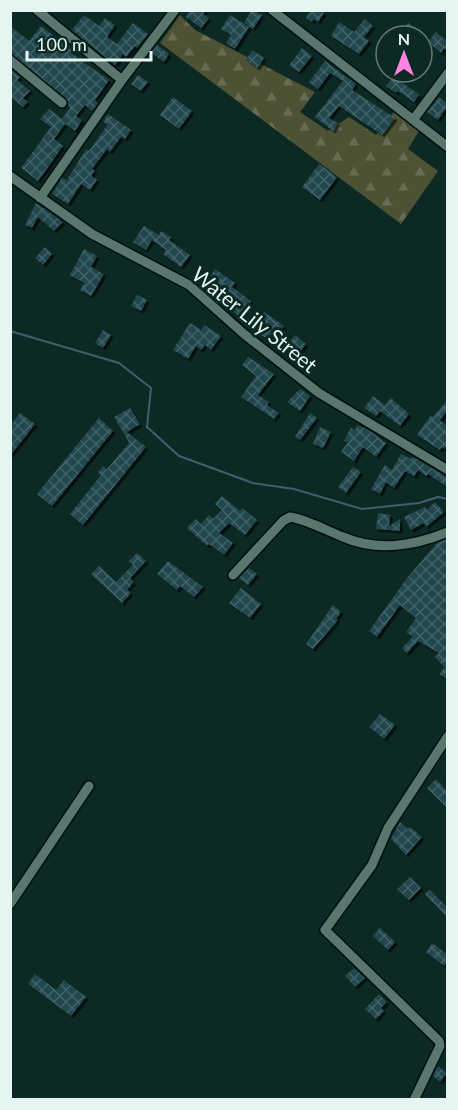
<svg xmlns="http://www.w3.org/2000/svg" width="458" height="1110" font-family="Lato,sans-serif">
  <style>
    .forest { fill: url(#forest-firs) }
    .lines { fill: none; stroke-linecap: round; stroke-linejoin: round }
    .stream { stroke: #445d71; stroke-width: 2 }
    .building { fill: url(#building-cross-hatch); filter: url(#shadow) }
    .minor-casing { stroke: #00110d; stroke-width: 12 }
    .minor { stroke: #59766f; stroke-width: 9 }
    .labels { text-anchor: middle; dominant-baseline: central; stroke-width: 6; stroke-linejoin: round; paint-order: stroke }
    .street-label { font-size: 21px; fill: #e5f5f1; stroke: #0d2923 }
  </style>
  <defs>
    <pattern id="forest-firs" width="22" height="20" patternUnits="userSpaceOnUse" patternTransform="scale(1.5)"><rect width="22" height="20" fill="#4e5235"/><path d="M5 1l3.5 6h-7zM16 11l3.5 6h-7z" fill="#676c53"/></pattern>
    <pattern id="building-cross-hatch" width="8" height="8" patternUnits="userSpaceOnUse" patternTransform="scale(1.5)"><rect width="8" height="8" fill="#21474d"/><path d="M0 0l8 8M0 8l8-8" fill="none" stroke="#416267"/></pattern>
    <filter id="shadow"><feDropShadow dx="2.5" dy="2.5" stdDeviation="0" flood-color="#0009"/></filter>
  </defs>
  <rect width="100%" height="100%" fill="#0d2923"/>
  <path class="forest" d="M180,15l15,15 120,62 -15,20 28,19 21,-14 27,18 18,-23 25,19 -11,18 30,22 -37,53 -241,-181z"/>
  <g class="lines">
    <path class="stream" d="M10,331l109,32 32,25 -4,39 32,29 74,27 41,6 68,20 57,-6 19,-6 10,2"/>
  </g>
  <path class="building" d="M190,10h16l-3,4 6,4 -8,10 -15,-11z
    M252,10l10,5 -9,14 -9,-6z
    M311,10h9l4,3 -6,9 -4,-3 -2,3 -6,-4z
    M84,15l15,11 6,-8 10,7 -8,12 10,7 16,-21 15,11 -11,14 -2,-2 -9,11 -3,-3 -8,11 -43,-35z
    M230,15l19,12 -14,22 -9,-6 5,-8 -10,-6z
    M365,19l8,7 -9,11 5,4 -10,13 -28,-18 8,-14 15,10z
    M408,23l19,13h-23l-3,-2z
    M10,26l19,15 12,-15 32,25 -1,2 8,7 29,20 -14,20 3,3 -6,8 -7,-6 -9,11 6,4 -7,11 -10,-7 -11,15 9,7 -25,35 -17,-13 30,-41 -11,-8 9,-10 13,10 8,-11 -4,-10 -56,-45z
    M436,32l11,9v10l-3,-3 -3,5 -13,-11z
    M157,45l12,9 -5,8 -13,-9z
    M302,48l10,8 -13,16 -10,-7z
    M252,50l12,8 -7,10 -11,-8z
    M325,61l31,23 -4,6 43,28 -13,17 -43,-29 -10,12 9,5 -5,8 -18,-14 28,-36 -13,-8 -12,16 -9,-7z
    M10,69l10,8 -3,3 13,11 -7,7 5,4 -5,5 -13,-11z
    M138,75l10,7 -7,9 -10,-7z
    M394,76l25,19 -5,7 -16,-11 -2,2 -10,-7z
    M173,97l19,14 -13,18 -19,-14z
    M439,97l8,6v4l-9,13 -11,-8z
    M108,114l23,16 -6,9 -4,-2 -11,15 -3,-3 -15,20 3,2 -4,5 6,4 -7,10 -9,-6 -13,20 -16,-10 10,-16 5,2 19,-31 3,2 17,-24 1,-3 -4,-2z
    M319,164l18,13 -17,23 -18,-13z
    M36,203l27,19 -9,9 -16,-14 -6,11 -7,-3z
    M144,226l15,9 2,-4 10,6 -2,3 21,15 -9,12 -18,-13 3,-4 -14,-10 -6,10 -13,-8z
    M45,247l7,7 -9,11 -8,-7z
    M84,249l13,7 -6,11 13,7 -13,22 -11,-6 4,-7 -14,-8z
    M215,269l20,14 -3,4 19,14 -11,16 -10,-7 5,-6 -29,-21z
    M137,295l10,5 -6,11 -10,-5z
    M264,312l20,14 -12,16 -20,-13z
    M190,323l11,7 3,-5 17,11 -10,14 -6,-5 -4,5 -5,-4 -8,13 -15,-9z
    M103,330l8,5 -8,13 -8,-5z
    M295,335l11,9 -10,13 -11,-8z
    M248,357l26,17 -16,21 11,7 -2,3 12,8 -5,6 -33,-22 15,-21 -14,-11z
    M300,389l10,7 -10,15 -13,-9z
    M373,396l12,9 6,-7 18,16 -9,12 -20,-15 -4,5 -12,-8z
    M447,400v11l-7,9 7,6v19l-3,4 -2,-2 -2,3 -23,-15 14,-20 2,2z
    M130,408l10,16 -13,8 19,15 -63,78 -13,-11 31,-39 -3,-2 5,-7 4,3 22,-26 1,1 -16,-27z
    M20,413l15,11 -25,32v-30z
    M310,413l7,5 -17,22 -5,-3z
    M99,418l14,13 -61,75 -15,-12z
    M357,425l12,5 17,13 -10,14 -13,-10 -9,14 -13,-9 7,-10 -4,-1 3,-6 4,-7 4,2z
    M320,427l11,5 -8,16 -10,-4z
    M401,454l10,5 2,-2 34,20v10l-19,-13 -2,2 -8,-6 -4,6 -9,-5 -11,17 -8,-6 -6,12 -9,-5 14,-24 7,5z
    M353,467l8,5 -15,21 -8,-6z
    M222,496l18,15 2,-3 15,12 -12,15 -16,-12 -10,10 14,10 -9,12 -15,-11 -2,2 -20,-18 8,-9 6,5 8,-9 4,4 9,-9 -7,-6z
    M435,502l9,10 -18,15 -2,-4 -13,7 -7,-13 21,-10 2,3z
    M378,513l12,2 -1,11 11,-7v12l-24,-2z
    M447,539v140l-8,-5 5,-7 -9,-10 4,-4 -21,-12 -11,12 -5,-5 11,-11 -7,-5 10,-14 -16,-13 -23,32 -8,-6 38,-53 30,-35z
    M137,553l9,8 -16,17 4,4 -7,8 4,3 -9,10 -31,-29 8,-8 17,16 17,-17 -4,-4z
    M168,561l35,26 -9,10 -14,-11 -3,4 -20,-16z
    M249,568l8,6 -9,11 -9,-7z
    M241,588l20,16 -11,14 -21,-15z
    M333,605l8,7 -5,7 2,1 -25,29 -7,-5z
    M380,714l15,11 -11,14 -15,-12z
    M436,779l11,12v17l-20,-20z
    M400,822l8,7 2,-2 12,10 -16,18 -15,-16z
    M410,877l11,11 -12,12 -12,-11z
    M430,890l17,17v10l-22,-23z
    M380,928l15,14 -7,8 -15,-14z
    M432,943l15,11v8l-3,4 -18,-14z
    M354,968l11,10 -10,9 -10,-11z
    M35,974l21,16 8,-10 22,17 -15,19 -43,-32z
    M379,994l8,8 -6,6 3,3 -8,8 -11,-10z
    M438,1066l9,7 -7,9 -7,-6z"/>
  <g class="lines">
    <defs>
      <path id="minor" d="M37,10l85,70
        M272,10l176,137
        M10,60l52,43
        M413,120l35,-47
        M10,176l82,58 97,51 55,49 75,59 129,77
        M40,198l82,-118 53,-70
        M233,575l50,-54 7,-4c18,3 35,13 53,20 35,15 70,9 105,-5
        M10,904l79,-118
        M414,1100l26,-54 -1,-5 -114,-111 47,-65 16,-37 60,-92"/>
    </defs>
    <use href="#minor" class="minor-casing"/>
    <use href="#minor" class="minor"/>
  </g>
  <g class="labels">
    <g class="street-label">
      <text transform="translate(255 319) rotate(39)">Water Lily Street</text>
    </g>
  </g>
  <rect width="458" height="1110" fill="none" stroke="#e5f5f1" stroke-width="24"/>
  <g transform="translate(404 54)"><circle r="28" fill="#0d2923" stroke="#637b75" stroke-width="1.5"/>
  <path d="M0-4.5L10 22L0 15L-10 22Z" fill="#fe85df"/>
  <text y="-9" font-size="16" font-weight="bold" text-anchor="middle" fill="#e5f5f1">N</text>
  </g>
  <path d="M27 51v9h124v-9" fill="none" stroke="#e5f5f1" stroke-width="3"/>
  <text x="36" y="51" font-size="18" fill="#e5f5f1" stroke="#0d2923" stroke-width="4.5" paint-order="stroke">100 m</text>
</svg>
